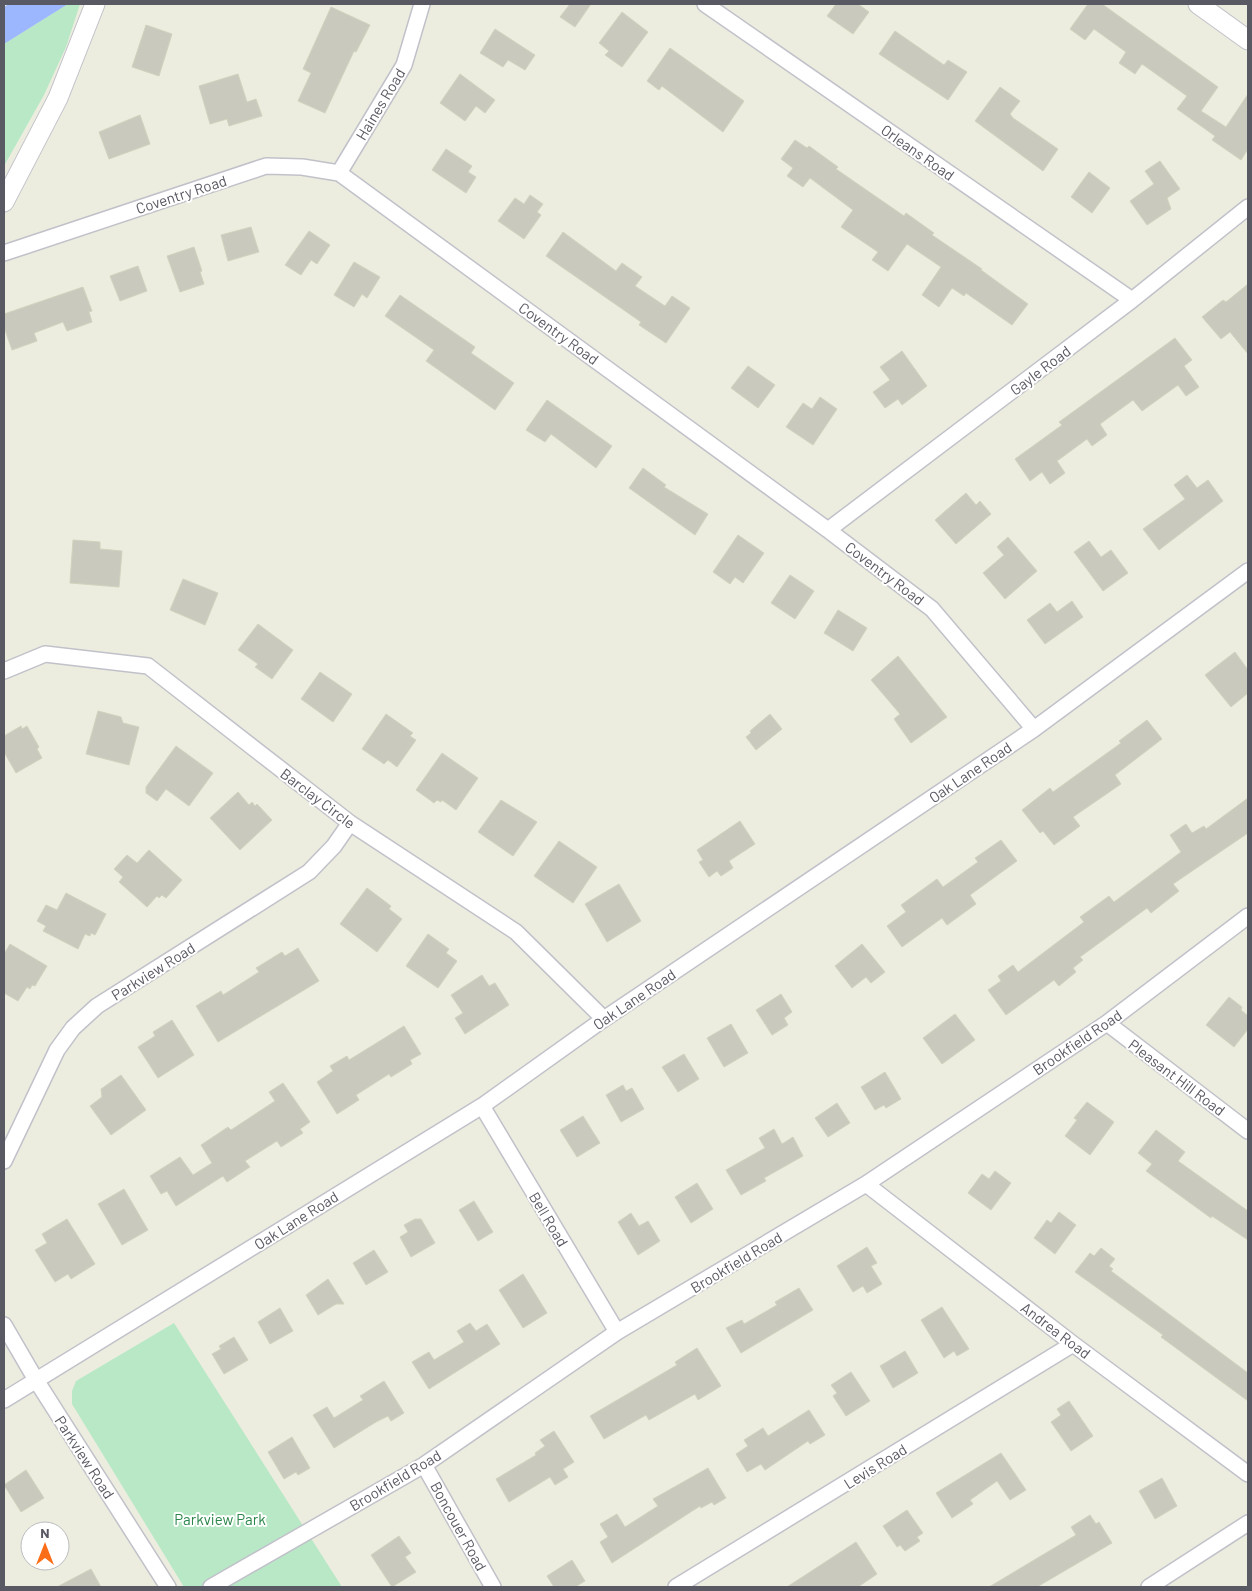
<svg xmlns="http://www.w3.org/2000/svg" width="1252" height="1591" font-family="Barlow,sans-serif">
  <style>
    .green { fill: #b8e8c6 }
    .water { fill: #9db7ff }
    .building { fill: #cac9be; stroke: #d2d2bd }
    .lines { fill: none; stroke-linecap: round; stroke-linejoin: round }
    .minor-casing { stroke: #c1c1ca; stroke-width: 18 }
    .tertiary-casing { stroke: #c1c1ca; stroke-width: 21 }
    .minor { stroke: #fff; stroke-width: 15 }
    .tertiary { stroke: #fff; stroke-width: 19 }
    .labels { text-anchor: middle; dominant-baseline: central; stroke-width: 4; stroke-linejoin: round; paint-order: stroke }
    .street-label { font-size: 15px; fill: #585962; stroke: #fff }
    .park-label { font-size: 15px; fill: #2c864b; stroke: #fff }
  </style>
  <rect width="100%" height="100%" fill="#eceddf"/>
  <path class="green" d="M68,4h12l-14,43 -22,48 -40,71v-122z
    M174,1323l168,264h-158l-112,-183v-13l4,-10z"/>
  <path class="water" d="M9,4h59l-64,40v-37z"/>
  <path class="building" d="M570,4h21l-16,23 -15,-10z
    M836,4h22l11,8 -16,22 -26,-18z
    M1088,4h14l116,83 -17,24 25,16 22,-33v55l-7,11 -29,-20 3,-4 -38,-27 10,-13 -45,-32 -7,10 -16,-11 7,-11 -32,-23 -9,11 -15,-11z
    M331,7l39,18 -14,27 -2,-1 -29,62 -27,-12 13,-28 -8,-4z
    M622,12l26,20 -26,35 -17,-12 4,-4 -10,-8z
    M146,25l26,9 -13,42 -27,-9z
    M495,29l40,26 -10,15 -17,-10 -5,7 -23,-14z
    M895,31l49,34 4,-5 19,12 -19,28 -69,-46z
    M670,48l74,53 -21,31 -61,-46 -3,4 -12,-9z
    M238,74l9,28 9,-3 6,17 -33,10 -2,-7 -17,5 -11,-38z
    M460,74l35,26 -10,13 -9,-7 -11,15 -25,-18z
    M1000,87l20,14 -10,13 3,4 45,31 -15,22 -68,-50z
    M140,115l10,29 -41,15 -10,-27z
    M795,140l12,8 2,-2 29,21 -2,2 68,47 2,-3 28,20 -2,2 50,34 -1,1 47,34 -16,21 -46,-32 -2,3 -12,-8 -13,19 -17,-12 19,-28 -34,-23 -19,27 -16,-11 6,-8 -37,-25 12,-17 -43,-32 -7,9 -16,-11 6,-8 -12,-9z
    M446,149l26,17 -4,6 8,5 -10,16 -34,-23z
    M1160,161l20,28 -13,9 4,11 -24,16 -17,-24 24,-17 -9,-13z
    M1089,172l21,16 -18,25 -21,-16z
    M530,195l13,9 -6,8 4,3 -17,24 -26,-18 17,-23 9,6z
    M251,227l8,25 -31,9 -7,-26z
    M309,231l21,14 -13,19 -6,-4 -10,15 -16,-10z
    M563,232l53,39 6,-8 20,14 -7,9 30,20 7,-10 18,12 -24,35 -27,-18 2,-3 -95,-66z
    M194,247l8,24 -2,1 4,12 -24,8 -13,-36z
    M354,262l26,15 -13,21 -5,-4 -8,13 -20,-12z
    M138,266l9,25 -27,10 -10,-25z
    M1248,284v70l-18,-22 -9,7 -19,-22 21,-17 3,2z
    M83,287l9,24 -3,1 3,10 -25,9 -4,-9 -29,11 3,8 -25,9 -8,-23v-13z
    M400,295l75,52 -4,6 43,30 -19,27 -69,-49 8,-11 -49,-34z
    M1175,338l17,22 -8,6 15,21 -13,9 -8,-11 -36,26 -9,-11 -33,24 7,11 -15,11 -5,-7 -30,22 8,12 -15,11 -8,-12 -12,9 -15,-22 47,-34 -3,-3z
    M902,351l25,35 -25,19 -4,-6 -13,9 -12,-16 17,-12 -10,-13z
    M748,366l27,19 -17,23 -27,-20z
    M820,397l17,12 -24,36 -27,-18 17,-24 9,6z
    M547,400l65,46 -16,22 -45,-34 -6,8 -19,-12z
    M643,468l23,17 -2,2 44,27 -13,21 -66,-47z
    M1187,475l10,13 11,-8 15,21 -64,49 -16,-21 42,-30 -11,-14z
    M966,493l10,12 4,-4 11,13 -35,30 -21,-24z
    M738,535l26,18 -21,30 -8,-6 -5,7 -17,-12z
    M1008,537l29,34 -32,28 -22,-26 21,-18 -7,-8z
    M73,540l27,2v7l22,2 -3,36 -49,-4z
    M1089,541l12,16 10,-7 17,23 -25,18 -29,-39z
    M790,575l24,16 -19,28 -24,-16z
    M183,579l35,14 -13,32 -35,-15z
    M1072,601l11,16 -38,27 -18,-24 23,-17 7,9z
    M838,610l29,18 -14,23 -29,-18z
    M258,624l35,26 -21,29 -17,-12 3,-3 -20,-14z
    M1235,652l13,18v23l-17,14 -26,-32z
    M898,656l49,61 -36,26 -17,-24 6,-5 -29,-34z
    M320,672l32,22 -19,28 -32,-23z
    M98,711l23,6 2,6 16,4 -10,38 -43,-11z
    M386,714l27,19 -3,3 6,4 -19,27 -9,-7 -4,4 -22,-15z
    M770,714l12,15 -26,21 -10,-13 5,-4 -1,-2z
    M1147,720l15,19 -47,36 6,9 -48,33 7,9 -26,19 -11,-14 -3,2 -18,-23 28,-22 3,4 68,-49 -2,-2z
    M21,726l1,3 5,-3 12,21 -2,2 5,9 -26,15 -12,-21v-16z
    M176,746l37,27 -24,33 -23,-17 -9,12 -11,-8v-6z
    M442,753l36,25 -22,32 -14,-10 -1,2 -4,-2 -3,3 -18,-13z
    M238,792l11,13 3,-3 3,4 2,-2 15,16 -32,30 -30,-32z
    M1248,798v35l-75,51 6,7 -28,22 -4,-5 -67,49 3,3 -10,8 3,4 -17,14 -5,-6 -48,35 -18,-25 13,-9 -3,-5 15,-11 5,7 66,-50 -4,-5 29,-21 5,6 67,-50 -11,-17 16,-11 6,9 12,-7 2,3z
    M501,800l36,22 -24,34 -35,-24z
    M740,821l15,23 -26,17 4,7 -12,8 -4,-5 -8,6 -10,-15 4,-2 -6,-10z
    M1001,840l16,21 -47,34 6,9 -29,21 -5,-7 -40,29 -15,-21 19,-14 -5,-7 36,-26 6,8 35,-25 -3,-4z
    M559,841l38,26 -24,36 -39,-27z
    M149,850l33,30 -16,18 -4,-3 -3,3 -2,-2 -10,11 -28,-25 4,-5 -9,-8 13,-14 10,8z
    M619,884l22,37 -34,21 -22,-38z
    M367,888l24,18 -2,3 13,10 -25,33 -37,-28z
    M66,893l40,21 -11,21 -4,-2 -1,3 -5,-2 -7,15 -35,-18 3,-5 -9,-5 9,-16 11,5z
    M428,934l21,15 -3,4 11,8 -19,27 -32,-22z
    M10,944l37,22 -12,20 -3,-1 -2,4 -3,-2 -9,14 -14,-8v-39z
    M862,944l23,28 -14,11 -5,-6 -14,11 -17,-22z
    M298,948l21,33 -101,61 -22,-36 25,-15 2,4 36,-23 -3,-4 26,-16 3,4z
    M482,975l7,11 6,-3 14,22 -44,29 -10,-16 8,-5 -12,-18z
    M781,994l11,18 -8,6 4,7 -16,10 -16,-25z
    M1229,997l13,10 -1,3 7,6v13l-14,18 -28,-22z
    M955,1014l20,26 -33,24 -19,-26z
    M172,1020l22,35 -36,23 -20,-31 17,-11 -2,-4z
    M731,1024l17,29 -24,14 -17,-29z
    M404,1026l17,28 -11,6 2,4 -21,13 -2,-3 -33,21 3,5 -22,14 -20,-32 16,-11 -3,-5 17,-10 2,4z
    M684,1054l15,25 -21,13 -16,-25z
    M885,1072l16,27 -15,9 -2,-3 -9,5 -14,-23z
    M121,1075l25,35 -35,25 -21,-29 12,-9 -1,-8z
    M283,1083l27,39 -10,7 3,4 -22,14 -4,-6 -32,20 5,6 -23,15 -4,-6 -47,30 -9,-15 -6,3 -11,-18 30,-19 13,18 19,-12 -11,-18 27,-18 3,3 44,-29 -6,-9z
    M623,1085l3,6 6,-3 12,21 -23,13 -15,-27z
    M1087,1102l27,20 -24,33 -25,-19 12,-16 -3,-2z
    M837,1103l13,20 -22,14 -13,-19z
    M583,1116l17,27 -23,14 -17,-27z
    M774,1129l8,15 11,-7 10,19 -39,22 2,3 -25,14 -15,-25 39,-22 -6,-10z
    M1156,1130l29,22 -7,9 70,50v29l-36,-24 -1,2 -65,-47 6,-7 -14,-11z
    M995,1171l16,12 -20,27 -23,-17 14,-19 7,5z
    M697,1183l16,26 -22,14 -16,-26z
    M124,1189l24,41 -26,15 -24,-41z
    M474,1201l19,31 -15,9 -19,-31z
    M1059,1212l17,13 -21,29 -21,-16 13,-18 4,3z
    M631,1213l8,13 9,-5 12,20 -22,14 -20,-33z
    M67,1219l28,45 -24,15 -3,-5 -13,8 -20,-32 12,-7 -5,-9z
    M415,1219h6l14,24 -24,14 -11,-20 8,-5 -4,-7z
    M867,1247l10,16 -6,3 11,18 -15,9 -4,-7 -10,6 -16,-26z
    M1101,1248l14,11 -6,7 4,3 -2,2 137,102v28l-87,-64 2,-2 -88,-63 15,-19 4,3z
    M374,1250l14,22 -22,13 -13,-22z
    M523,1274l24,39 -24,15 -24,-38z
    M328,1279l16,25h-8l-18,11 -12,-20z
    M799,1288l14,22 -72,43 -15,-25 16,-8 2,4 33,-19 -2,-3z
    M942,1307l27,42 -12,7 -3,-5 -10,7 -23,-38z
    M280,1308l13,23 -23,13 -12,-22z
    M470,1323l6,8 11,-7 13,20 -71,45 -17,-27 17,-10 5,8 30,-18 -7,-11z
    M234,1337l14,23 -24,14 -12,-20 9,-5 -2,-3z
    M697,1348l24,38 -23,14 -3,-6 -46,26 -3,-5 -42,24 -14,-23 87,-51 -2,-3z
    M905,1351l13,22 -25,15 -13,-22z
    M851,1372l19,29 -24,15 -13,-20 4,-3 -6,-8z
    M384,1381l20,32 -13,8 -3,-5 -12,6 -42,26 -21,-33 14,-8 7,11 29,-18 -3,-4z
    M1069,1401l24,35 -22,15 -20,-29 10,-7 -4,-6z
    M809,1410l16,25 -15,9 -2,-3 -43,29 -4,-6 -14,8 -11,-18 12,-8 -4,-6 19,-12 5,8z
    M554,1431l20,31 -11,7 5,8 -13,8 -5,-8 -41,25 -13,-23 40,-24 -1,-2 10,-7 -5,-6z
    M292,1437l18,31 -12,7 -2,-3 -12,7 -16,-27z
    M1001,1453l25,37 -16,10 -13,-19 -27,19 3,4 -21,14 -16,-25z
    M708,1468l18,30 -12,7 -2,-3 -11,6 -1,-2 -88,57 -12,-21 8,-5 -8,-13 17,-10 8,13 33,-21 -5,-7z
    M26,1470l18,28 -23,14 -17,-27z
    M1162,1478l15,28 -22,13 -16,-28z
    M907,1510l16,23 -6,4 3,4 -15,10 -5,-6 -3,2 -14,-21z
    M1090,1515l6,9 3,-2 13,21 -75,44h-48l87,-52 -5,-8z
    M399,1536l12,17 -6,4 11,15 -24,15 -21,-32z
    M856,1542l21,32 -19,13h-71z
    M572,1560l13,21 -10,6h-21l-7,-11z
    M91,1569l10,18h-44z"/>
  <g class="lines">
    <defs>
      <path id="minor" d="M705,4l427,296
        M339,173l65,-108 18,-61
        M4,253l262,-87 36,1 37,6 489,357 104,79 102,120
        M828,530l304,-230 116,-93
        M4,671l41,-17 103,12 202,157 166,109 88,87
        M1107,1023l141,108
        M482,1106l135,226
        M4,1161l53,-111 16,-22 24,-22 212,-134 25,-26 16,-23
        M866,1184l207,160 175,130
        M4,1325l32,55 132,207
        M4,1400l478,-294 122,-87 430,-290 214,-158
        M424,1465l69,122
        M211,1587l213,-122 193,-133 249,-148 241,-161 141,-107
        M676,1587l397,-243
        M1149,1587l99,-64"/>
      <path id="tertiary" d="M1198,4l50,36
        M4,202l54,-104 37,-94"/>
    </defs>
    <use href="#minor" class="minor-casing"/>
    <use href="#tertiary" class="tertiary-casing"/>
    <use href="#minor" class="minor"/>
    <use href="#tertiary" class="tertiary"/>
  </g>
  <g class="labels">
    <g class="street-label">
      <text transform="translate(380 104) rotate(-59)">Haines Road</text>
      <text transform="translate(918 152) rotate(35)">Orleans Road</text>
      <text transform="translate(181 194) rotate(-18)">Coventry Road</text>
      <text transform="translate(559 333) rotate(36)">Coventry Road</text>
      <text transform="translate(1040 370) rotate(-37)">Gayle Road</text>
      <text transform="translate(885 573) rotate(37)">Coventry Road</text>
      <text transform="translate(970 772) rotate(-34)">Oak Lane Road</text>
      <text transform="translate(318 798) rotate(37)">Barclay Circle</text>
      <text transform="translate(153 971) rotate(-32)">Parkview Road</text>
      <text transform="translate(634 999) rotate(-34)">Oak Lane Road</text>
      <text transform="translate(1077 1042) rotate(-34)">Brookfield Road</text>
      <text transform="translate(1177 1077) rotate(37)">Pleasant Hill Road</text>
      <text transform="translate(549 1219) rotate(59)">Bell Road</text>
      <text transform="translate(296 1220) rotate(-32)">Oak Lane Road</text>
      <text transform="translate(736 1262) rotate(-31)">Brookfield Road</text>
      <text transform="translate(1056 1330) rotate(37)">Andrea Road</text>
      <text transform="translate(85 1457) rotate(57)">Parkview Road</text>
      <text transform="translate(875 1466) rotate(-32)">Levis Road</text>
      <text transform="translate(395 1480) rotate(-31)">Brookfield Road</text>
      <text transform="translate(459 1526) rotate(61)">Boncouer Road</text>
    </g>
    <g class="park-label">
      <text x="220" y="1519">Parkview Park</text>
    </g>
  </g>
  <rect width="1252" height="1591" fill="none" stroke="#585962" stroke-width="10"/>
  <g transform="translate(45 1546)"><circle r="24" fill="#ffffff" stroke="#bcbdc0"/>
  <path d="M0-4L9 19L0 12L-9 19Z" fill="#fb6d17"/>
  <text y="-8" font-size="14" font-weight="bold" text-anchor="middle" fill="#585962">N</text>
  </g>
</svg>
